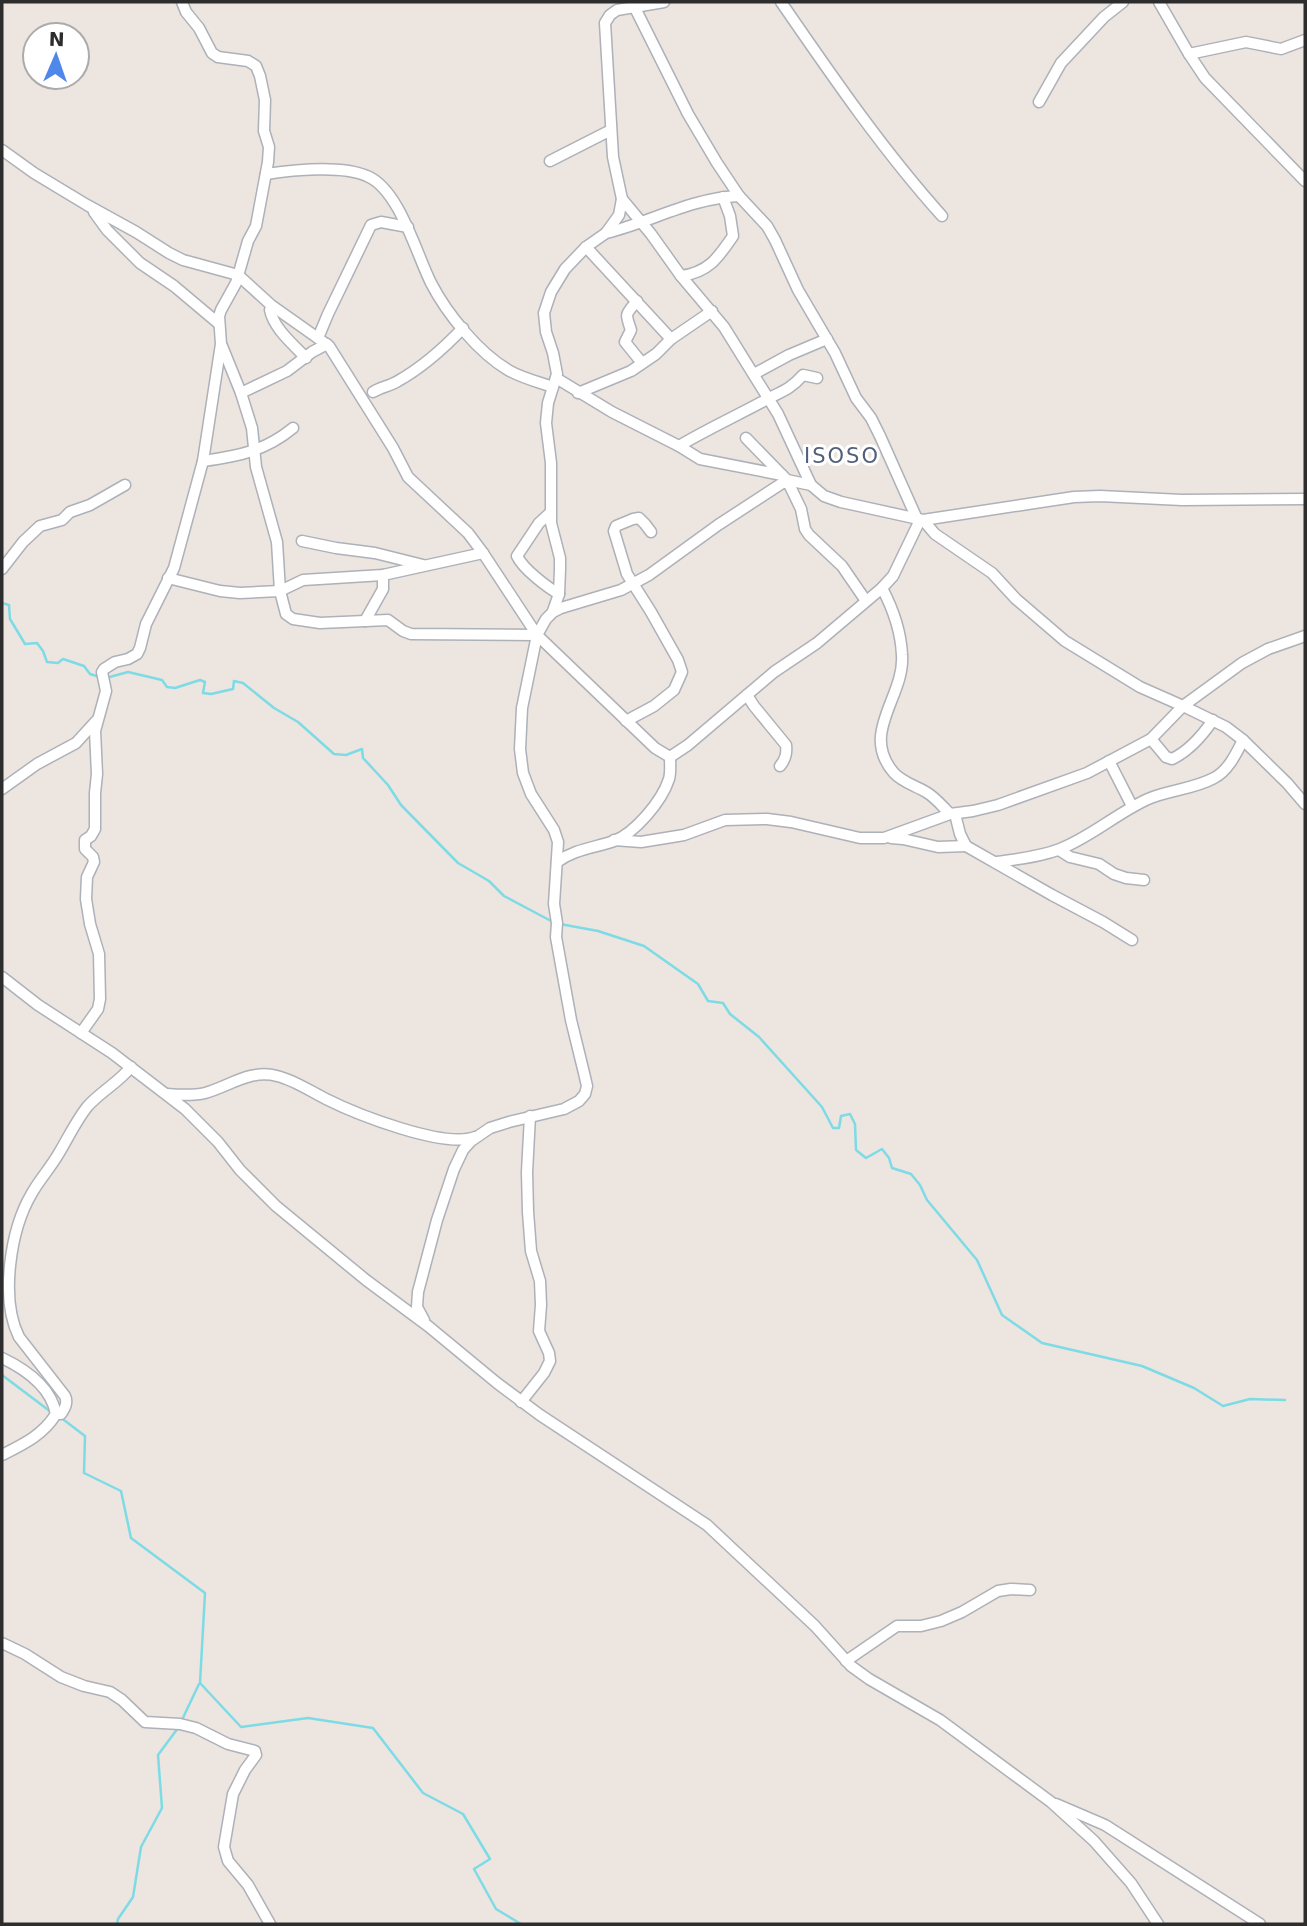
<svg xmlns="http://www.w3.org/2000/svg" width="1307" height="1926" font-family="'DejaVu Sans',sans-serif">
	<style>
		.lines { fill: none; stroke-linecap: round; stroke-linejoin: round }
		.stream { stroke: #7ddbe5; stroke-width: 2.5 }
		.minor-casing { stroke: #adb1b8; stroke-width: 13 }
		.minor { stroke: #fff; stroke-width: 10 }
		.labels { text-anchor: middle; dominant-baseline: central; stroke-width: 6; stroke-linejoin: round; paint-order: stroke }
		.quarter-label { font-size: 21px; letter-spacing: 2px; fill: #505f7a; stroke: #fff }
	</style>
	<rect width="100%" height="100%" fill="#ede5e0"/>
	<g class="lines">
		<g class="stream">
			<path d="M2,603L9,605L10,619L25,644L37,643L43,651L47,662L58,663L63,659L84,666L90,674L100,677"/>
			<path d="M106,678L128,672L162,680L167,687L175,688L200,680L205,682L203,693L211,694L233,689L234,681L243,683L274,708L298,722L334,754L346,755L362,749L363,758L388,785L401,805L458,863L489,881L504,896L553,922"/>
			<path d="M560,924L598,931L644,946L698,984L708,1001L723,1003L730,1014L759,1037L822,1107L833,1128H839L841,1116L850,1114L855,1124L856,1150L866,1158L882,1149L889,1158L892,1168L911,1174L920,1185L927,1200L977,1260L1002,1315L1042,1343L1142,1366L1194,1388L1223,1406L1250,1399L1285,1400"/>
			<path d="M2,1375L51,1412"/>
			<path d="M60,1417L85,1436L84,1473L121,1491L131,1538L205,1593L200,1683L241,1727L308,1718L373,1728L423,1793L463,1814L490,1859L474,1869L496,1909L521,1924"/>
			<path d="M181,1722L199,1684"/>
			<path d="M117,1924L118,1919L133,1897L141,1847L162,1808L158,1755L178,1728"/>
		</g>
		<g class="minor-casing">
			<g id="minor">
				<path d="M664,2L617,10L610,15L605,23L613,157L622,199L651,234L681,276L724,327L778,414L811,485"/>
				<path d="M781,2C832,76 882,149 942,216"/>
				<path d="M1159,2L1189,54L1205,78L1305,181"/>
				<path d="M635,8L688,114L717,163L739,196L767,226L775,240L798,290L835,353L856,398L871,418L880,436L917,519"/>
				<path d="M1189,54L1246,42L1281,49L1305,40"/>
				<path d="M1039,102L1061,63L1104,17L1123,2"/>
				<path d="M2,150L34,173L87,205L136,232L169,253L183,260L238,275L271,305L329,346L393,448L408,477L468,533L483,553L537,635L655,748L670,757L688,745L774,672L817,643L882,588L893,576L920,520"/>
				<path d="M550,161L611,130"/>
				<path d="M266,174C293,170 342,165 367,176C399,189 416,253 431,283C447,314 478,352 508,370C522,378 538,382 553,387"/>
				<path d="M94,212L107,230L140,263L174,286L218,323"/>
				<path d="M606,233C651,222 691,198 739,196"/>
				<path d="M586,247L671,339"/>
				<path d="M681,276C709,272 718,258 733,236L730,216L723,197"/>
				<path d="M637,301C625,315 625,313 631,330L625,342L642,363"/>
				<path d="M270,310C274,329 293,344 306,358"/>
				<path d="M318,338L328,314L371,225L381,222L408,227"/>
				<path d="M222,346L241,393L252,428L256,467L277,542L280,591L286,614L293,619L320,623L388,620L403,631L411,634L537,635"/>
				<path d="M754,374L789,355L827,339"/>
				<path d="M556,378L612,412L679,446L700,459L782,475L787,480L811,485L824,496L841,502L923,520L935,534L992,573L1016,599L1065,641L1140,687L1183,706L1226,727L1243,740L1287,783L1305,804"/>
				<path d="M373,392C381,387 390,386 398,381C423,367 444,348 463,328"/>
				<path d="M241,393L287,371L312,352L327,344"/>
				<path d="M578,393L631,371L656,354L671,339L712,311"/>
				<path d="M746,438L782,475"/>
				<path d="M679,446C706,430 734,417 762,402C779,392 789,391 803,375L817,378"/>
				<path d="M203,461C239,456 265,451 293,428"/>
				<path d="M550,513L539,523L517,556C523,569 547,587 559,594"/>
				<path d="M923,520L1074,497L1100,496L1182,500L1305,499"/>
				<path d="M302,541L336,548L375,553L423,565"/>
				<path d="M2,569L23,542L40,526L62,520L70,512L90,505L125,485"/>
				<path d="M168,578L220,591L240,593L280,591L303,580L383,575L483,553"/>
				<path d="M882,588C892,607 901,632 902,655C905,697 859,733 894,773C902,782 916,786 926,792C935,797 943,807 950,814"/>
				<path d="M553,611L559,594L560,569V558L551,523V463L546,423L548,403L557,374L553,353L546,332L544,313L551,292L565,269L586,247L606,233L619,215L622,199"/>
				<path d="M365,621L383,589V575"/>
				<path d="M747,695L754,706L786,745C787,753 786,759 780,766"/>
				<path d="M626,721L654,706L674,690L682,672L678,660L651,612L627,574L614,531L616,526L633,519L639,518L645,524L651,532"/>
				<path d="M1151,739L1166,757L1172,759C1189,751 1202,736 1213,720"/>
				<path d="M1109,761L1132,806"/>
				<path d="M2,789L37,764L76,743L96,721"/>
				<path d="M955,814L960,834L966,846L1052,895L1103,922L1132,940"/>
				<path d="M891,838L903,839L938,847L966,846"/>
				<path d="M614,840L641,842L684,835L725,820L767,819L791,822L860,838H884L950,814L973,811L998,805L1087,773L1151,739L1183,706L1242,663L1268,649L1305,636"/>
				<path d="M1059,850L1070,857L1099,864L1114,874L1126,878L1144,880"/>
				<path d="M557,862C575,849 594,848 614,841C635,833 662,801 669,779C671,772 670,765 670,757"/>
				<path d="M997,862C1017,859 1040,857 1060,849C1091,837 1117,813 1148,799C1169,790 1194,789 1214,778C1228,771 1236,754 1243,740"/>
				<path d="M2,977L38,1005L112,1053L185,1109L218,1142L240,1170L276,1206L366,1280L428,1326L497,1383L540,1415L707,1525L815,1626L851,1666L869,1679L940,1720L1051,1802L1094,1841L1131,1883L1158,1924"/>
				<path d="M81,1033L98,1009L100,999L99,954L90,924L86,899L87,877L94,862L93,857L85,849V840L91,836L95,829V793L97,774L95,731L106,691L102,672L104,669L115,662L128,659L137,654L140,648L146,624L174,568L203,461L221,344L219,316L221,310L236,283L248,241L256,226L268,162L269,147L264,131L265,100L260,76L256,66L248,61L218,57L212,53L199,28L186,12L182,2"/>
				<path d="M167,1094C179,1095 193,1096 205,1093C230,1086 250,1069 277,1076C294,1080 310,1091 326,1099C356,1114 444,1149 475,1137"/>
				<path d="M424,1320L417,1307L418,1292L437,1220L454,1169L463,1150L471,1141L490,1128L509,1122L564,1109L579,1101L585,1094L587,1086L584,1073L571,1020L556,937L557,923L554,904L558,842L554,830L531,794L523,773L520,749L522,708L537,635L546,619L553,612L561,608L621,590L649,575L718,525L787,480L801,509L805,529L809,535L842,566L866,601"/>
				<path d="M2,1358C25,1369 51,1387 56,1414C43,1435 24,1444 2,1455"/>
				<path d="M521,1402L544,1373L550,1361L549,1353L539,1331L541,1305L540,1281L531,1251L528,1212L527,1172L530,1116"/>
				<path d="M56,1414H61C65,1408 68,1403 65,1396L19,1337C0,1299 10,1230 32,1193C40,1179 51,1167 59,1153C68,1138 76,1121 87,1107C100,1092 118,1083 131,1067"/>
				<path d="M2,1643L25,1654L61,1677L84,1686L110,1692L122,1700L145,1722L180,1724L196,1728L228,1744L255,1751L256,1755L245,1770L233,1794L224,1847L228,1861L248,1885L270,1924"/>
				<path d="M846,1661L897,1626H921L941,1621L962,1612L998,1591L1011,1589L1030,1590"/>
				<path d="M1056,1804L1105,1825L1260,1924"/>
			</g>
		</g>
		<use href="#minor" class="minor"/>
	</g>
	<g class="labels">
		<g class="quarter-label">
			<text x="842" y="456">ISOSO</text>
		</g>
	</g>
	<rect width="1307" height="1926" fill="none" stroke="#2d2d2d" stroke-width="7"/>
	<g transform="translate(56 56) rotate(2)"><circle r="33" fill="#ffffff" stroke="#ababab" stroke-width="2"/>
	<path d="M0-5L12 26L0 18L-12 26Z" fill="#4f87eb"/>
	<text y="-10" font-size="19" font-weight="bold" text-anchor="middle" fill="#2d2d2d">N</text>
	</g>
</svg>
